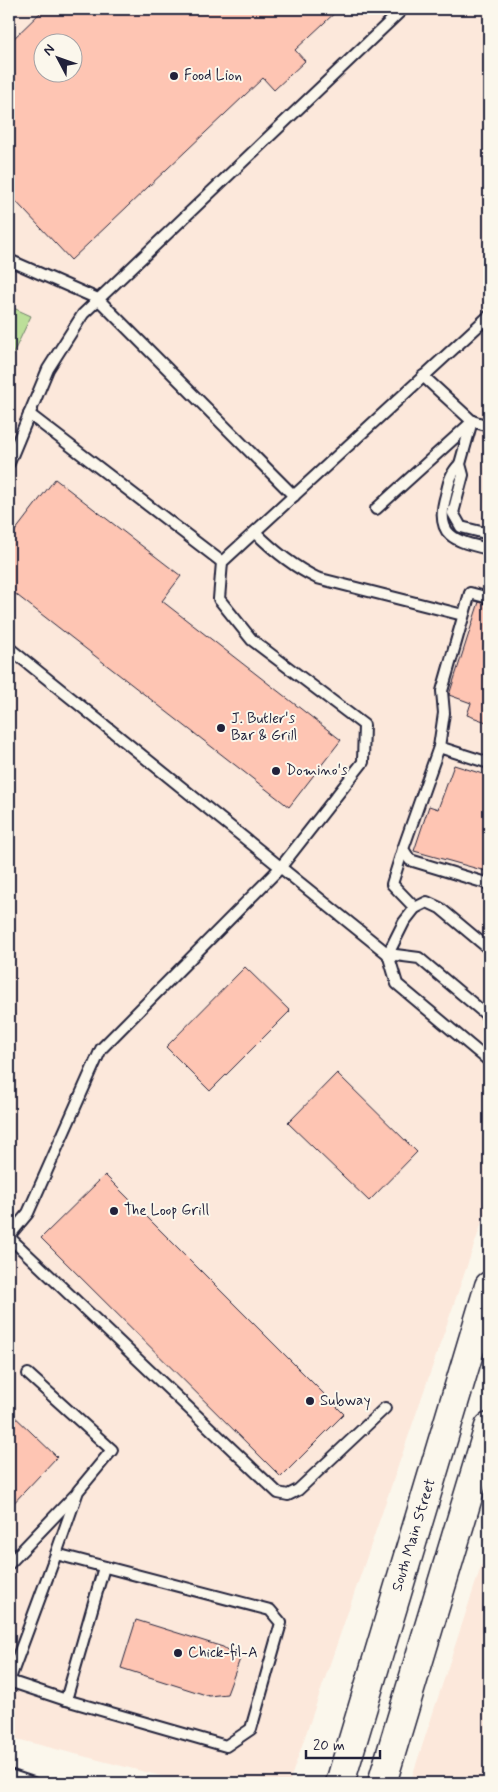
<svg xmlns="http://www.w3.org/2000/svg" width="498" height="1792" font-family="Mynerve,sans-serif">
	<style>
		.built { fill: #fce8db; fill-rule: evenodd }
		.green { fill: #bcdf99; stroke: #6f806a }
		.building { fill: #fec5b3; stroke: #22223b; fill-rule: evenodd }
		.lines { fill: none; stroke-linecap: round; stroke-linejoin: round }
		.lane-casing { stroke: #22223b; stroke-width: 14 }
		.primary-casing { stroke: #22223b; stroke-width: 31 }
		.lane { stroke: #fbf7ec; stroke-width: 10 }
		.primary { stroke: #fbf7ec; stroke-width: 28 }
		.poi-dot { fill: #22223b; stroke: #fbf7ec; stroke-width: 2 }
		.labels { text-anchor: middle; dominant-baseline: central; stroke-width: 4; stroke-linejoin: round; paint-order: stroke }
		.poi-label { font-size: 15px; fill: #22223b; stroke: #fbf7ec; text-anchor: start }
		.street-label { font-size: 15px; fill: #22223b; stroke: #fbf7ec }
	</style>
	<rect width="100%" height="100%" fill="#fbf7ec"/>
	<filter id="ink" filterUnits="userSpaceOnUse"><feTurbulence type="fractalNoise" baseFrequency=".02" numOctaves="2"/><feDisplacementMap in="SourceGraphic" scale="10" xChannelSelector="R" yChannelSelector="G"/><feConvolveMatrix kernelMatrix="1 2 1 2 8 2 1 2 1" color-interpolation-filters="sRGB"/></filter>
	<g filter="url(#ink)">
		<g class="built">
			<path d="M9,9H489V1202L289,1783H188L9,1737ZM42,42H72V72H42Z"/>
			<path d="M489,1542V1783H410Z"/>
		</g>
		<path class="green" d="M9,306L31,316L9,362Z"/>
		<g class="building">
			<path d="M44,9H339L295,50L305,61L274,90L263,78L71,260L9,194V43ZM42,42H72V72H42Z"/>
			<path d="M55,479L181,576L162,601L341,740L289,807L9,589V539Z"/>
			<path d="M479,602L489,605V723L467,715L471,703L449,695Z"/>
			<path d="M454,765L489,776V872L414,851L429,806L438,809Z"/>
			<path d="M245,967L290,1011L210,1091L166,1047Z"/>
			<path d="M337,1073L417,1152L369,1201L288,1123Z"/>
			<path d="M105,1175L344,1414L281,1477L41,1238Z"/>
			<path d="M9,1411L57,1457L9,1508Z"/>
			<path d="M136,1620L223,1647L240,1659L227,1694L209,1696L121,1668Z"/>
		</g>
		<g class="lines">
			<g class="lane-casing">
				<g id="lane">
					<path d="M9,260L98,299L294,496"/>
					<path d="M423,376L472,421L489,426"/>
					<path d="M29,414L222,562"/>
					<path d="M472,421L460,464L463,475L453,513L461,527L489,534"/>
					<path d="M9,463L48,369L83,314L403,9"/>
					<path d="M460,464C450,474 449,482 446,495C434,536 454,541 489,549"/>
					<path d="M376,509L472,422"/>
					<path d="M255,532C274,551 292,566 317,578L463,615"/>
					<path d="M9,648L388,954L419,958L489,1017"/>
					<path d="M439,747L444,713L442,691L470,593L489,598"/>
					<path d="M489,763L439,747L403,849L410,860L489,884"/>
					<path d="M403,849L392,884L415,908"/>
					<path d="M489,949L440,908L427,902L415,908L404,922L388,954L397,984L489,1061"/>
					<path d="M9,1236L28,1213L101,1049L280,868L363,762L364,725L252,640L219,599L222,562L489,316"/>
					<path d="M9,1237L278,1493L288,1495L298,1490L385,1408"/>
					<path d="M28,1374L112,1450L78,1491L56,1554"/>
					<path d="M9,1564L76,1494"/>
					<path d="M9,1681L66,1700L226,1746L251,1729L281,1623L270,1610L56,1554L9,1681V1682"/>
					<path d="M66,1700L104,1567"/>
					<path d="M9,1775L33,1783"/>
				</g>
			</g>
			<g class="primary-casing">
				<g id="primary">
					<path d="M340,1783L489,1286"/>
					<path d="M382,1783L489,1427"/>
				</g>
			</g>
			<use href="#lane" class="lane"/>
			<use href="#primary" class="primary"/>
		</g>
	</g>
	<g class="poi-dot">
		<circle cx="174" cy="76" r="5"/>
		<circle cx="221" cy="728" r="5"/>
		<circle cx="276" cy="771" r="5"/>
		<circle cx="114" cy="1211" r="5"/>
		<circle cx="310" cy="1401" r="5"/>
		<circle cx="178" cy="1653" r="5"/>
	</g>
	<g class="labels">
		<g class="poi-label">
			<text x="184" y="76">Food Lion</text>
			<text x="231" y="719">J. Butler's<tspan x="231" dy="17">Bar &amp; Grill</tspan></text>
			<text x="286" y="771">Domino's</text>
			<text x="124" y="1211">The Loop Grill</text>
			<text x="320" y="1401">Subway</text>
			<text x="188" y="1653">Chick-fil-A</text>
		</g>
		<g class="street-label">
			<text transform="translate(414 1535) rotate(-73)">South Main Street</text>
		</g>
	</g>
	<rect width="498" height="1792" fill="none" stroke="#fbf7ec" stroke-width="30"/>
	<rect x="15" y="15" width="468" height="1762" fill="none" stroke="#22223b" stroke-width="2" filter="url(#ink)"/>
	<g transform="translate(58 58) rotate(311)"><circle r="24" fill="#fbf7ec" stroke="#a4a2a5"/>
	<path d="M0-4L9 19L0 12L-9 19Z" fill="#22223b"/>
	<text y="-8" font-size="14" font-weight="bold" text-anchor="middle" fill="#22223b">N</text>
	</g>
	<path d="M306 1750v8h74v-8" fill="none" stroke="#22223b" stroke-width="2.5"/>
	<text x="313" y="1750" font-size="15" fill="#22223b" stroke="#fbf7ec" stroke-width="4" paint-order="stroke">20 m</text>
</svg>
